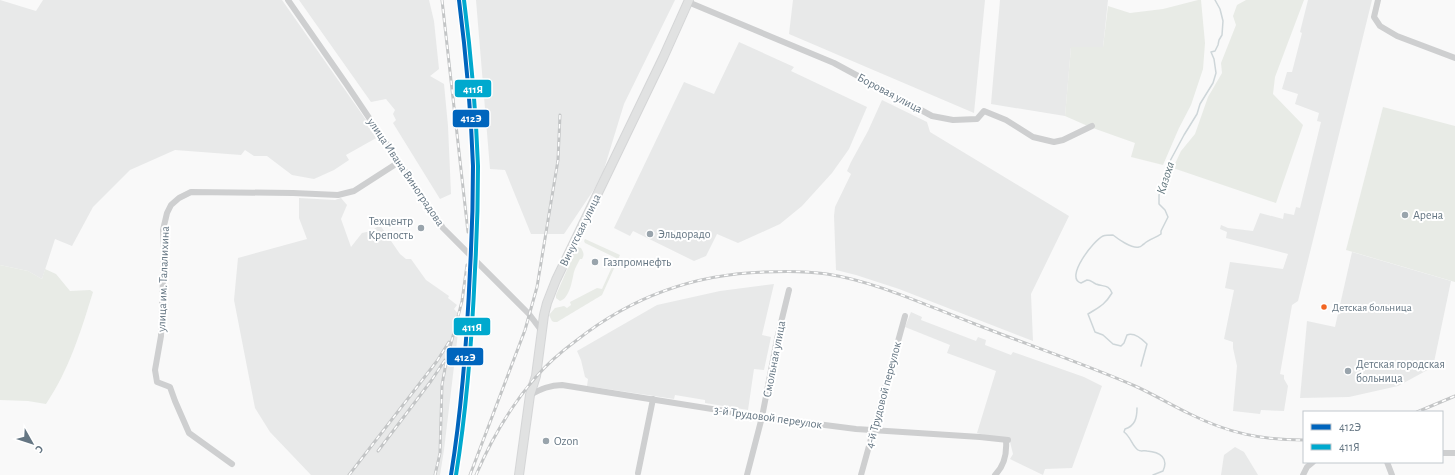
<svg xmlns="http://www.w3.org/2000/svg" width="1455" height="475" font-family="'Alegreya Sans',sans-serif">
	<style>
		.built { fill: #e8e9e9 }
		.green { fill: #e8ebe6 }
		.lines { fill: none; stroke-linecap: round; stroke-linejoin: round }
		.stream { stroke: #ced6d9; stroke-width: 1.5 }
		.major-casing { stroke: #d5d6d7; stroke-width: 10 }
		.minor { stroke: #cecfd0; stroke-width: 6 }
		.major { stroke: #e1e2e2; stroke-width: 8 }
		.rail-casing { stroke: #c3c5c6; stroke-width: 3 }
		.rail { stroke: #fff; stroke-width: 1.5; stroke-dasharray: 4.5; stroke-linecap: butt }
		.rail-1-casing { stroke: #fff; stroke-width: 7 }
		.rail-2-casing { stroke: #fff; stroke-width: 7 }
		.rail-1 { stroke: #0065bd; stroke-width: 4 }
		.rail-2 { stroke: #00a9ce; stroke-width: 4 }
		.poi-dot { fill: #99a4ac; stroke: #fff; stroke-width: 1.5 }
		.bus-dot { fill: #f26522; stroke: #fff; stroke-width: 1.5 }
		.labels { text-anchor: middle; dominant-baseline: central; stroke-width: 4; stroke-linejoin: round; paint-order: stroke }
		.bus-label { font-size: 11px; fill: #657683; stroke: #fff; text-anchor: start }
		.street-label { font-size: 12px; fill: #657683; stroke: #fff }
		.poi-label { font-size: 12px; fill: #657683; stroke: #fff; text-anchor: start }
		.water-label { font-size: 13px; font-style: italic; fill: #60757c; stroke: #fff }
		.line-badge { stroke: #fff; stroke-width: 1.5 }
		.badge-label { font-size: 11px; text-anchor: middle; font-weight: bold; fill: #fff }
	</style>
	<rect width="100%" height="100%" fill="#f9f9f9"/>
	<g class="built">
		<path d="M0,0L36,11L43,0H282L378,137L346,155L349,160L334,170L314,179L292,175L267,156H254L245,150L241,155L175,150L130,170L93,207L72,246L55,239L42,279L28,271L0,265Z"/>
		<path d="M299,0H429L434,21L439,69L430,76L444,84L448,126L451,194L440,199L393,123L396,120L393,114L395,110L386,99L371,102Z"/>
		<path d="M476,0H675L624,104L601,179L564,234H531L505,170L490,169Z"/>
		<path d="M793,0H985L974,113L789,34Z"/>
		<path d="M1000,0H1108L1103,47H1071L1065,116L991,104Z"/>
		<path d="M1308,0H1372L1298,301L1292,305L1280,374L1284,375V379L1288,386L1284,411L1261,410L1260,414L1233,411L1237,366L1233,348V342L1224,339L1234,290L1225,288L1230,262L1283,269L1288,254L1226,238L1227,232L1220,229L1221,225L1228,228L1253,231L1260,213L1283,219L1284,213L1294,215L1296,207L1300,208L1321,122L1317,121L1319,113L1295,104L1298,94L1282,89L1287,72H1292L1302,33L1300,32Z"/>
		<path d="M739,42L794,67L791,71L867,107L849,149L832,173L802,206L780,224L738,243L717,234L706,256L694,261L633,231L630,236L614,228L684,82L714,94Z"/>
		<path d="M882,100L927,122L930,132L1069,216L1031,294L1033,341L899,289L856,275L836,270L834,216L835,207L851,174L847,171L851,162L868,131Z"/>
		<path d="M299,198L335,200L341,198L347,205L341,219L351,247L362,233L371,231L380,225L400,254L406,259H411L426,280L449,296L448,298L457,305L454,309L460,316L444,450L440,475H311L270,432L255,408L234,300L238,258L307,239L299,218Z"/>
		<path d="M1352,252L1451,281L1433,367L1398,386L1349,397L1300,398L1307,321L1335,327Z"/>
		<path d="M774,284L762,335L771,337L764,370L754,369L748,410L705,403V400L675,395L674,399L587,386L588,379L585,377L581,360L577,351L657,305L720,291Z"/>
		<path d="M911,312L922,317L921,320L976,341L978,337L986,340L985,345L1011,355L1013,352L1084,377L1102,386L1072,468L1045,469L1043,475L1010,459L1013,454L1010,442L977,433L996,371L947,353L950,345L905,327Z"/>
		<path d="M1235,447L1244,452L1258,475H1221L1224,455Z"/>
	</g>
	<g class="green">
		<path d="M1198,0H1201L1205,43L1203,69L1191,105L1179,128L1163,165L1131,157L1135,143L1090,127L1065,116L1071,47H1103L1108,6L1130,13L1163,9Z"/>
		<path d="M1246,0H1304L1275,77L1273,94L1303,125L1276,203L1173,168L1181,151L1195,134L1208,97L1222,73L1221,63L1236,25L1233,16L1237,5Z"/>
		<path d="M1383,107L1455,126V282L1346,250Z"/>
		<path d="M585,239L620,255L602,295L557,322H554L552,321L549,315L555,308L564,306L567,308L571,305L570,302L597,288L602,289L616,258L585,243L584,241Z"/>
		<path d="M577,247L581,248C583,252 585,254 582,259H580C578,263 575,268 574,272C572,280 570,298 560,301L556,298V295Z"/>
		<path d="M0,265L28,271L42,279L45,269L56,274L70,291L90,290L93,292C81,331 69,370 46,404L28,401L0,400Z"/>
	</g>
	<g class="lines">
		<g class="stream">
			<path d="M1141,366L1147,344C1142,339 1134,332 1127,335L1124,343L1121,346L1113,344L1103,335L1095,332L1088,314C1099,307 1104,306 1112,293C1109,284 1103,287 1096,284C1092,282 1091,280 1087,280L1081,283C1064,278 1094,240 1103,236C1106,235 1110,235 1113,235C1118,239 1132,249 1139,247C1141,247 1142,245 1144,244C1149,239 1156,238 1161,234V231L1168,217L1165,210L1159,204V195L1168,180L1170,174L1169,167L1170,161L1184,135L1197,114L1200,104L1213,83L1216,73L1214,59L1211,52L1215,51L1218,45L1219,40L1222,35L1223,21L1220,9L1215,0"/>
			<path d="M1137,408C1137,418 1135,426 1125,429L1124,432C1131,437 1132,446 1138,450C1141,452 1144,450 1147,451C1160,452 1169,458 1163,471L1153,475"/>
		</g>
		<g class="major-casing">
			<path id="major" d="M519,475L530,395L536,376L544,315L547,303L556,280L663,58L689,0"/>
		</g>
		<g class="minor">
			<path d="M288,0L347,85L443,228L529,314L541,330"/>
			<path d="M1378,0L1374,17L1380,26L1397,36L1455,58"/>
			<path d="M688,2L834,63L932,116L953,120L977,119L984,111L1006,120L1033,137L1054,142L1063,140L1092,126"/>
			<path d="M530,395C541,389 550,385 562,385L762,417L856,429L980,437L1008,440"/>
			<path d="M1442,453H1455"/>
			<path d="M1387,462L1392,475"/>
			<path d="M232,464L189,433L175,401L170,387L157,382L155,370L161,336L164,249L163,230L167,213L171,205L179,198L191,192L293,193L338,195L354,191L399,162"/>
			<path d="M638,473L653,399"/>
			<path d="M747,475L762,417L777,339L789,290"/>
			<path d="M861,475L905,316"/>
			<path d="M995,475C1005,465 1007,453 1006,440"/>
			<path d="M1303,475L1307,467L1313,462"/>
		</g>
		<use href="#major" class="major"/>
		<g class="rail-casing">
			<g id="rail">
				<path d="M442,0L468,232"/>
				<path d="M457,0L461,18"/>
				<path d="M1417,412L1455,396"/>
				<path d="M378,451L431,381L445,360"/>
				<path d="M349,475L437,361L449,342"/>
				<path d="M435,475L440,453L442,385L446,363L462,301L467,265"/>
				<path d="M470,475L525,330L537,287L558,160L560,115"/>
				<path d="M476,475C491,440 510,407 535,378C547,364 562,351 577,340C633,296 695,274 765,272C786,271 807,271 827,274C878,282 927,306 975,324C1028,345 1082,363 1135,386C1153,394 1171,405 1190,414C1228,433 1261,440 1304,440"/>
			</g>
		</g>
		<use href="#rail" class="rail"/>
		<g class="rail-1-casing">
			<path id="rail-1" d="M451,475C462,407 467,339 470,270C472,235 473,201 473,166C471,111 466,55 459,0"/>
		</g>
		<g class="rail-2-casing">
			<path id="rail-2" d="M456,475C467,407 472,339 475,270C477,235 478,201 478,166C476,111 471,55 464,0"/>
		</g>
		<use href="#rail-1" class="rail-1"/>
		<use href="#rail-2" class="rail-2"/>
	</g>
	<g class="poi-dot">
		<circle cx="1405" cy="215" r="4"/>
		<circle cx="421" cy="228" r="4"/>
		<circle cx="650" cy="234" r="4"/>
		<circle cx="595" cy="262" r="4"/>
		<circle cx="1348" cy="371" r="4"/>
		<circle cx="546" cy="441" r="4"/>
	</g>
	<circle class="bus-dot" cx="1324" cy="307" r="3.5"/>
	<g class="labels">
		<g class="bus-label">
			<text x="1332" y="307">Детская больница</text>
		</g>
		<g class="street-label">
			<text transform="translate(890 93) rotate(28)">Боровая улица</text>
			<text transform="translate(406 172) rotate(56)">улица Ивана Виноградова</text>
			<text transform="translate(580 230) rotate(-64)">Вичугская улица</text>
			<text transform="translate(163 279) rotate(-88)">улица им. Талалихина</text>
			<text transform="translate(774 359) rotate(-79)">Смольная улица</text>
			<text transform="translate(883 395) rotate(-75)">4-й Трудовой переулок</text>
			<text transform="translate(768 417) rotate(8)">3-й Трудовой переулок</text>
		</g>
		<g class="poi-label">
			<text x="1413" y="215">Арена</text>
			<text x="413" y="221" text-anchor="end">Техцентр<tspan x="413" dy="14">Крепость</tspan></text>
			<text x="658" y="234">Эльдорадо</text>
			<text x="603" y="262">Газпромнефть</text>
			<text x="1356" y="364">Детская городская<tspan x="1356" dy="14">больница</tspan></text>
			<text x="554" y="441">Ozon</text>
		</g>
		<g class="water-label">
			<text transform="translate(1166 178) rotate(-72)">Казоха</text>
		</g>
	</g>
	<g class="line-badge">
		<rect x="454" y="79" width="38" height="19" rx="4" fill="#00a9ce"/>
		<rect x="452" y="109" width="38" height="19" rx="4" fill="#0065bd"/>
		<rect x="453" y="317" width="38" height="19" rx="4" fill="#00a9ce"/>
		<rect x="446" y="347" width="38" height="19" rx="4" fill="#0065bd"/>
	</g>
	<g class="badge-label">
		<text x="473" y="93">411Я</text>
		<text x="471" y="122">412Э</text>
		<text x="472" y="331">411Я</text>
		<text x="465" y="361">412Э</text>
	</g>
	<rect x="1303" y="411" width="140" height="52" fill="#ffffff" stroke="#c1c8cd"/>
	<rect x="1311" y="424" width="20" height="6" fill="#0065bd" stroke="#c1c8cd"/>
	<text x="1339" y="431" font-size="12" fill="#657683">412Э</text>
	<rect x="1311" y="444" width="20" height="6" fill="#00a9ce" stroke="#c1c8cd"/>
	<text x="1339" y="451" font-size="12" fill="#657683">411Я</text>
	<g transform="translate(32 443) rotate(129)" stroke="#ffffff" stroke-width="3" paint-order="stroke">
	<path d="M0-3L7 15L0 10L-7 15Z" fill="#657683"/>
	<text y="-6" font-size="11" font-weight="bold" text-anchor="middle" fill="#657683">С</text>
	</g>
</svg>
